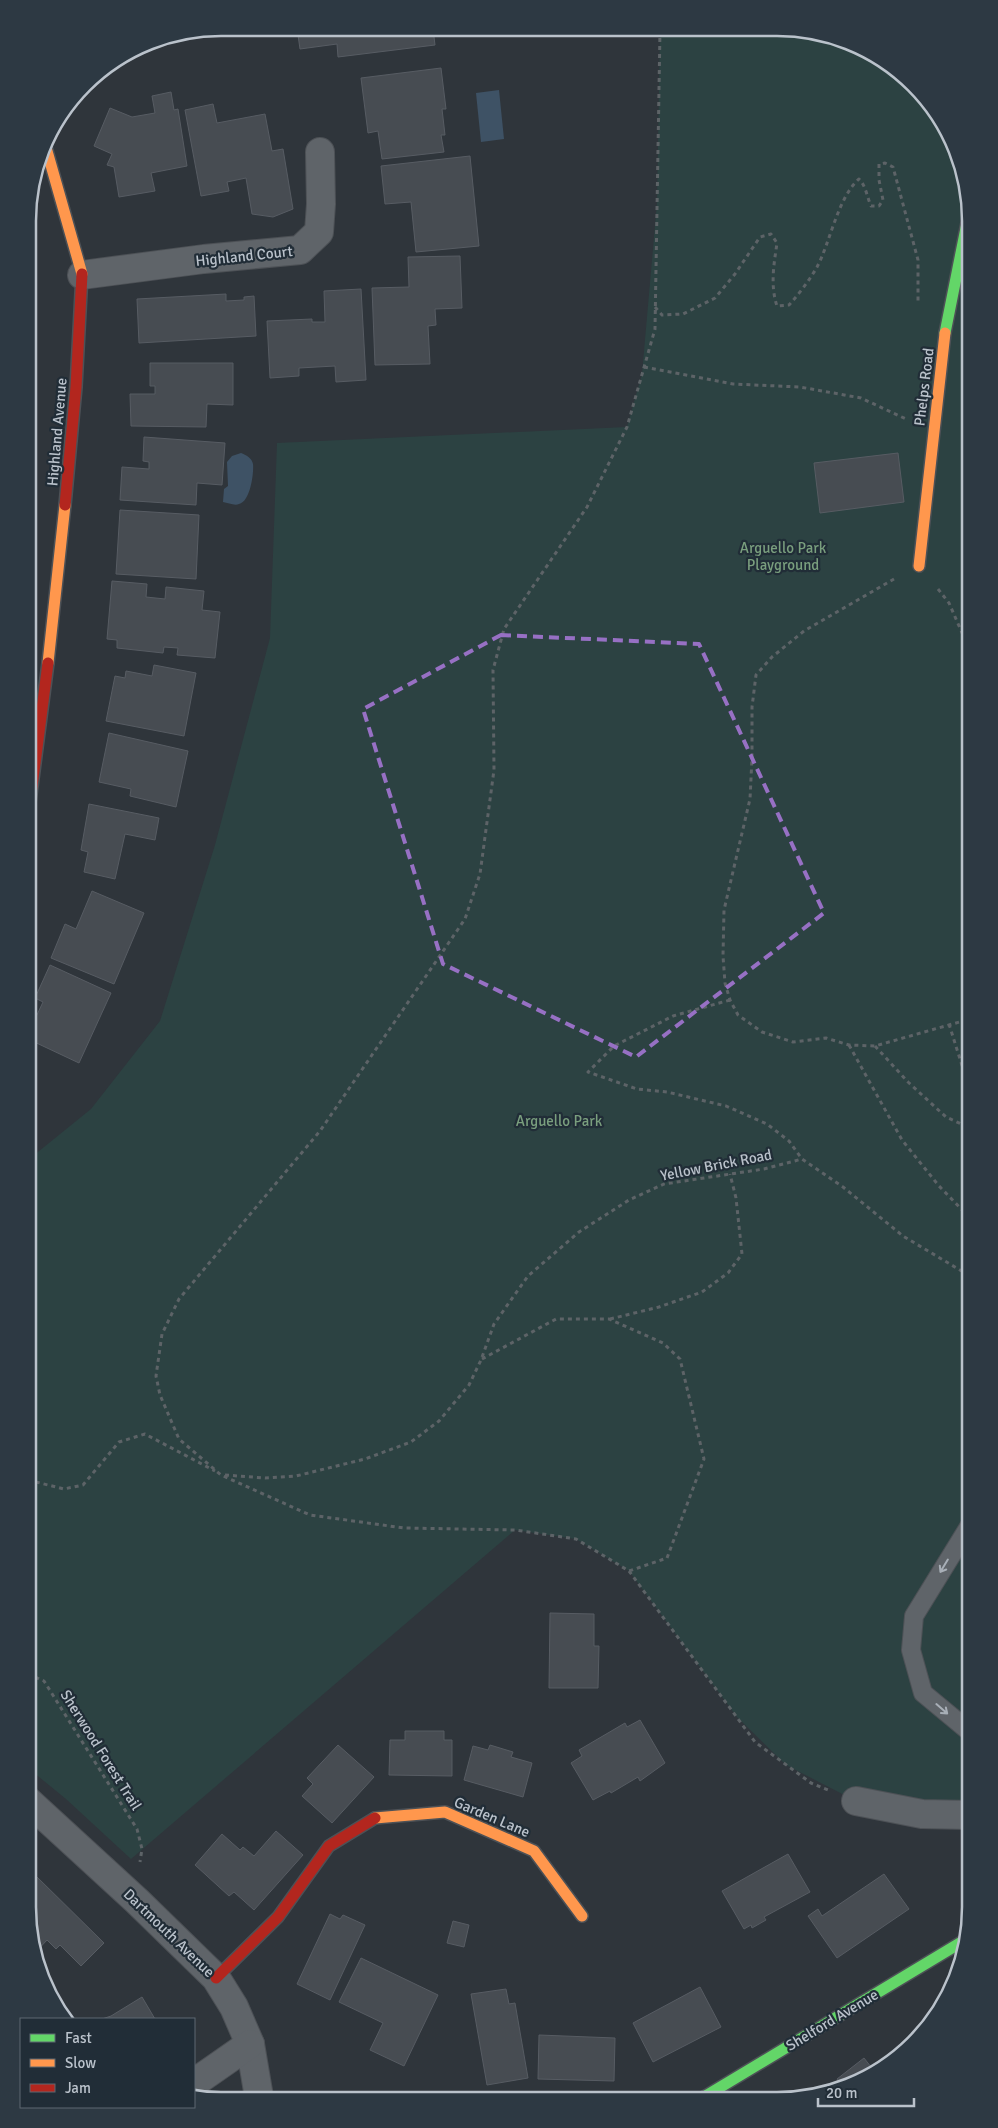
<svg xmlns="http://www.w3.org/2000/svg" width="998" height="2128" font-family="Signika,sans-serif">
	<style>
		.green { fill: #2c4242 }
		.water { fill: #3e5265 }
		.building { fill: #474c52; stroke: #575c63 }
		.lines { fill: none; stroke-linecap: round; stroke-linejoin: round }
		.lane-casing { stroke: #4d5156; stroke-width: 20 }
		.street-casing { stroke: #4d5156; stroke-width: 30 }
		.fast-casing { stroke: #4d5156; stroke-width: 14 }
		.slow-casing { stroke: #4d5156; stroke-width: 14 }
		.jam-casing { stroke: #4d5156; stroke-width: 14 }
		.path { stroke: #5d6367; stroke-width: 3; stroke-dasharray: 4 4; stroke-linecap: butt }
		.lane { stroke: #5f6469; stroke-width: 18 }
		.street { stroke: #5f6469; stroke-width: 28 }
		.fast { stroke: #63d668; stroke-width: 11 }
		.slow { stroke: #ff974d; stroke-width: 11 }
		.jam { stroke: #b3261e; stroke-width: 11 }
		.oneway { stroke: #a8afb7 }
		.marked { fill: none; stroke: #9770c4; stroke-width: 4; stroke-dasharray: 10 6; stroke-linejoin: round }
		.labels { text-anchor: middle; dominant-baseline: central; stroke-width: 4.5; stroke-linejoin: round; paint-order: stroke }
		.street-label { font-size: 15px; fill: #bac2cb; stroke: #212d37 }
		.park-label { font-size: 15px; fill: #7a9f7e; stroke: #212d37 }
		.rim { fill: none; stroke: #bac2cb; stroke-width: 2.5 }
	</style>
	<rect width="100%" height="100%" fill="#2f353b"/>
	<path class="green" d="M660,30L814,31L862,47L905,76L944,124L964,171L970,221V1819L856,1801L786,1765L737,1717L629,1571L576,1539L515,1530L131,1859L66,1799L28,1768V1160L91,1109L160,1021L215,845L270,638L277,443L627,427L642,374L657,203Z"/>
	<g class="water">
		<path d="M499,90L504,139L481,142L476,93Z"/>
		<path d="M241,453C246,455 252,458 253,464C254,474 250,502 239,504C235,506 228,503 223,502L224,489L228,486L227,462L232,456Z"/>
	</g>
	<g class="building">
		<path d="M297,28L433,29L435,45L338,57L337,44L300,49Z"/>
		<path d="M441,68L446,109H442L445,135H441L444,152L382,159L378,131L368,133L361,78Z"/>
		<path d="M171,92L174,110L178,109L187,166L151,173L155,191L119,197L114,167L107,165L112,154L94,146L110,108L132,117L155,113L152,96Z"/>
		<path d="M213,104L217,123L265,114L272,151L283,149L293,209L273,217L252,214L246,178L227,182L229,191L201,196L185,110Z"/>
		<path d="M470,156L479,246L416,252L411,202L385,204L381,166Z"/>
		<path d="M460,256L462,308L435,309L436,325L428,326L430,364L375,365L372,288L409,287L408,257Z"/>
		<path d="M361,289L366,380L336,382L335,366L299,368V376L270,378L267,321L312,319V322H325L324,291Z"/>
		<path d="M226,294V301L244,300V297L254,296L256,336L139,343L137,299Z"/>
		<path d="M150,363H233V405L207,404L206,427L131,426L130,394H155V386H150Z"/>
		<path d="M144,437L225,443L222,485L197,483L196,505L120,500L122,467L149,469V462L143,461Z"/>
		<path d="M898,453L904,502L820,513L814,463Z"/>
		<path d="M120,510L199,515L196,579L116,574Z"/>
		<path d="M112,581L147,584L146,597L165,599L166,587L204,591L202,610L220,612L215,658L177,655L178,648L164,647L163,653L117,648V640L107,639Z"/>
		<path d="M154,665L196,673L184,736L106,721L115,676L125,678L126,671L152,676Z"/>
		<path d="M109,733L188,751L176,807L130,796L131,789L99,782Z"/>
		<path d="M89,804L159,818L155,840L125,834L115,879L84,872L88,852L81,850Z"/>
		<path d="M92,891L144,913L114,984L51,958L65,924L76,929Z"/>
		<path d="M50,965L111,993L79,1063L28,1039V1034L43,1002L35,998Z"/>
		<path d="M550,1613L594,1614V1646H599L598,1688H549Z"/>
		<path d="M640,1720L665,1763L640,1781L638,1777L611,1793L610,1791L593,1800L571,1763L582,1756L579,1750L625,1723L627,1727Z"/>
		<path d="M405,1731H444V1740H452V1776L389,1775L390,1740H405Z"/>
		<path d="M338,1745L374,1777L332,1823L302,1796L313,1784L307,1778Z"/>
		<path d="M490,1745L513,1752L511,1757L532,1763L523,1797L464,1780L473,1746L488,1750Z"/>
		<path d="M276,1831L303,1855L254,1910L234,1892L229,1896L195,1865L222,1834L240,1850L243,1847L254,1856Z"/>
		<path d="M788,1854L810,1892L764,1917L766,1920L752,1928L751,1925L744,1929L722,1891Z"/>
		<path d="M884,1874L909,1909L837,1958L808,1916L818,1909L822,1916Z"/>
		<path d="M35,1875L104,1943L81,1966L60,1945L56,1949L47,1940L34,1954L28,1907V1882Z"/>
		<path d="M330,1914L340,1919L343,1915L365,1925L330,2000L297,1984Z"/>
		<path d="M453,1921L469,1925L464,1947L447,1943Z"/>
		<path d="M361,1958L438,1995L404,2066L370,2050L383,2023L339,2002Z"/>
		<path d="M700,1987L721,2027L653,2062L633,2023Z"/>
		<path d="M506,1989L509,2004L515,2003L528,2078L487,2085L471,1994Z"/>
		<path d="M142,1997L155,2019H102L111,2016Z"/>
		<path d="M539,2035L615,2038L614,2081L538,2079Z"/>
		<path d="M864,2058L875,2072L843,2087L837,2079Z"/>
	</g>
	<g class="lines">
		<g class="lane-casing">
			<path id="lane" d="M970,1732L923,1693L911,1650L914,1616L970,1525"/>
		</g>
		<g class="street-casing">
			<g id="street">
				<path d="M82,275L204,259L300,250L319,232L321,204L320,152"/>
				<path d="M28,1801L137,1901L216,1978L234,2007L250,2044L259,2097"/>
				<path d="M856,1801L922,1814L970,1815"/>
				<path d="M194,2083L250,2044"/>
			</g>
		</g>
		<g class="fast-casing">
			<g id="fast">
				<path d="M945,333L969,213"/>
				<path d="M699,2100L965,1940"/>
			</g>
		</g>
		<g class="slow-casing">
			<g id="slow">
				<path d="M45,144L82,274"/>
				<path d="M919,566L945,333"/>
				<path d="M48,663L65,505"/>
				<path d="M375,1818L445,1812L534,1851L582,1916"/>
			</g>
		</g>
		<g class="jam-casing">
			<g id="jam">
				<path d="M65,505L76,387L82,274"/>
				<path d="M28,817L48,663"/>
				<path d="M216,1978L278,1917L329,1846L375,1818"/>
			</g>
		</g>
		<g class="path">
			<path d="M660,30L655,329L627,427L587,507L504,629L493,670L494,770L480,874L465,919L320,1131L179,1299L162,1334L156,1376L160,1395L179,1439L221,1475L310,1515L404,1528L515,1530L576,1539L629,1571L755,1742L811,1783L828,1790"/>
			<path d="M655,307L662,315L683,314L715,298L735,274L760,237L771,234L777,243C774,264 770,285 777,306L789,305C799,294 809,281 817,267C830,243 838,197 859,179C866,186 867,197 871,206H879L883,200L879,180V164L885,163L893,167L918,260V301"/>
			<path d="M644,367L733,384L800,387L861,398L906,419"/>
			<path d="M894,579L804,631L772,657L756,675L752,707V758L750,799L724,910L723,956L725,983L730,1000L738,1015L762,1032L793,1042L826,1038L849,1045L875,1046L970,1019"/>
			<path d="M938,589L949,603L970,651"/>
			<path d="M730,1000L673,1016L614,1046L588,1072L637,1089L667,1092L726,1106L767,1124L789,1141L802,1159"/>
			<path d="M949,1024L970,1091"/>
			<path d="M849,1045L902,1140L939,1186L970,1218"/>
			<path d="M875,1046L908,1082L946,1117L970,1128"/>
			<path d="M610,1319L659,1307L702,1292L728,1273L742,1254L736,1198L730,1174"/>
			<path d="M482,1359L556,1319H609L663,1343L680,1359L704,1459L667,1558L629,1571"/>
			<path d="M225,1475L265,1478L296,1476L365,1459L411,1442L439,1421L469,1385L481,1360L494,1324L528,1276L579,1232L629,1200L664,1184L764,1169L802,1159L843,1187L903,1236L970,1276"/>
			<path d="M28,1480L64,1489L83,1485L119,1442L145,1434L215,1471"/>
			<path d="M28,1674L44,1681L137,1829L142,1849L140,1862"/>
		</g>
		<use href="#lane" class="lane"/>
		<use href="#street" class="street"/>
		<use href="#fast" class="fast"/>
		<use href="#slow" class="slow"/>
		<use href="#jam" class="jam"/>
	</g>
	<defs><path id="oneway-shaft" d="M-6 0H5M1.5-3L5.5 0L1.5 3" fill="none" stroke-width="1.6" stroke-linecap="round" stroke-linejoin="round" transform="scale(1.25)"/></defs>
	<g class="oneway">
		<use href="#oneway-shaft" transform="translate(944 1566) rotate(121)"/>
		<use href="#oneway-shaft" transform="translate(942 1709) rotate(41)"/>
	</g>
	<path class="marked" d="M501,635L699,644L824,913L636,1057L443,964L363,709Z"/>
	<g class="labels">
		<g class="street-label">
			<text transform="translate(244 256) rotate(-6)">Highland Court</text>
			<text transform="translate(924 387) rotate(-83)">Phelps Road</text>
			<text transform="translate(57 432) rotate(-85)">Highland Avenue</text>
			<text transform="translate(716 1165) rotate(-11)">Yellow Brick Road</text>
			<text transform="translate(101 1750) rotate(58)">Sherwood Forest Trail</text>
			<text transform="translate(492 1817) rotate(23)">Garden Lane</text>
			<text transform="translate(169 1933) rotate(44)">Dartmouth Avenue</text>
			<text transform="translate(832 2020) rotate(-31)">Shelford Avenue</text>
		</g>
		<g class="park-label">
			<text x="783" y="548">Arguello Park<tspan x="783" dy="17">Playground</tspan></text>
			<text x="559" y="1121">Arguello Park</text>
		</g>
	</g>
	<path d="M0 0H998V2128H0ZM221 36H777A185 185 0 0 1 962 221V1907A185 185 0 0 1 777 2092H221A185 185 0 0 1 36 1907V221A185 185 0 0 1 221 36Z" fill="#2d3943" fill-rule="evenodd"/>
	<path class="rim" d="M221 36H777A185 185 0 0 1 962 221V1907A185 185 0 0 1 777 2092H221A185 185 0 0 1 36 1907V221A185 185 0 0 1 221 36Z"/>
	<rect x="20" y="2018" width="175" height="90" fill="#212d37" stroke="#5e6972"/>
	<rect x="30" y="2034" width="25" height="8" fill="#63d668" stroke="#5e6972"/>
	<text x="65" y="2043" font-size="15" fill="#bac2cb">Fast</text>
	<rect x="30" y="2059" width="25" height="8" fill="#ff974d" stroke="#5e6972"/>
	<text x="65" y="2068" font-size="15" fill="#bac2cb">Slow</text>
	<rect x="30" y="2084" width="25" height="8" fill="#b3261e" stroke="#5e6972"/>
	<text x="65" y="2093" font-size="15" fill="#bac2cb">Jam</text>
	<path d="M818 2098v8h96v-8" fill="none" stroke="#bac2cb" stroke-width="2.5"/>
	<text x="826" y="2098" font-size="15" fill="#bac2cb" stroke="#212d37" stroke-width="4" paint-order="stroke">20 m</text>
</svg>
